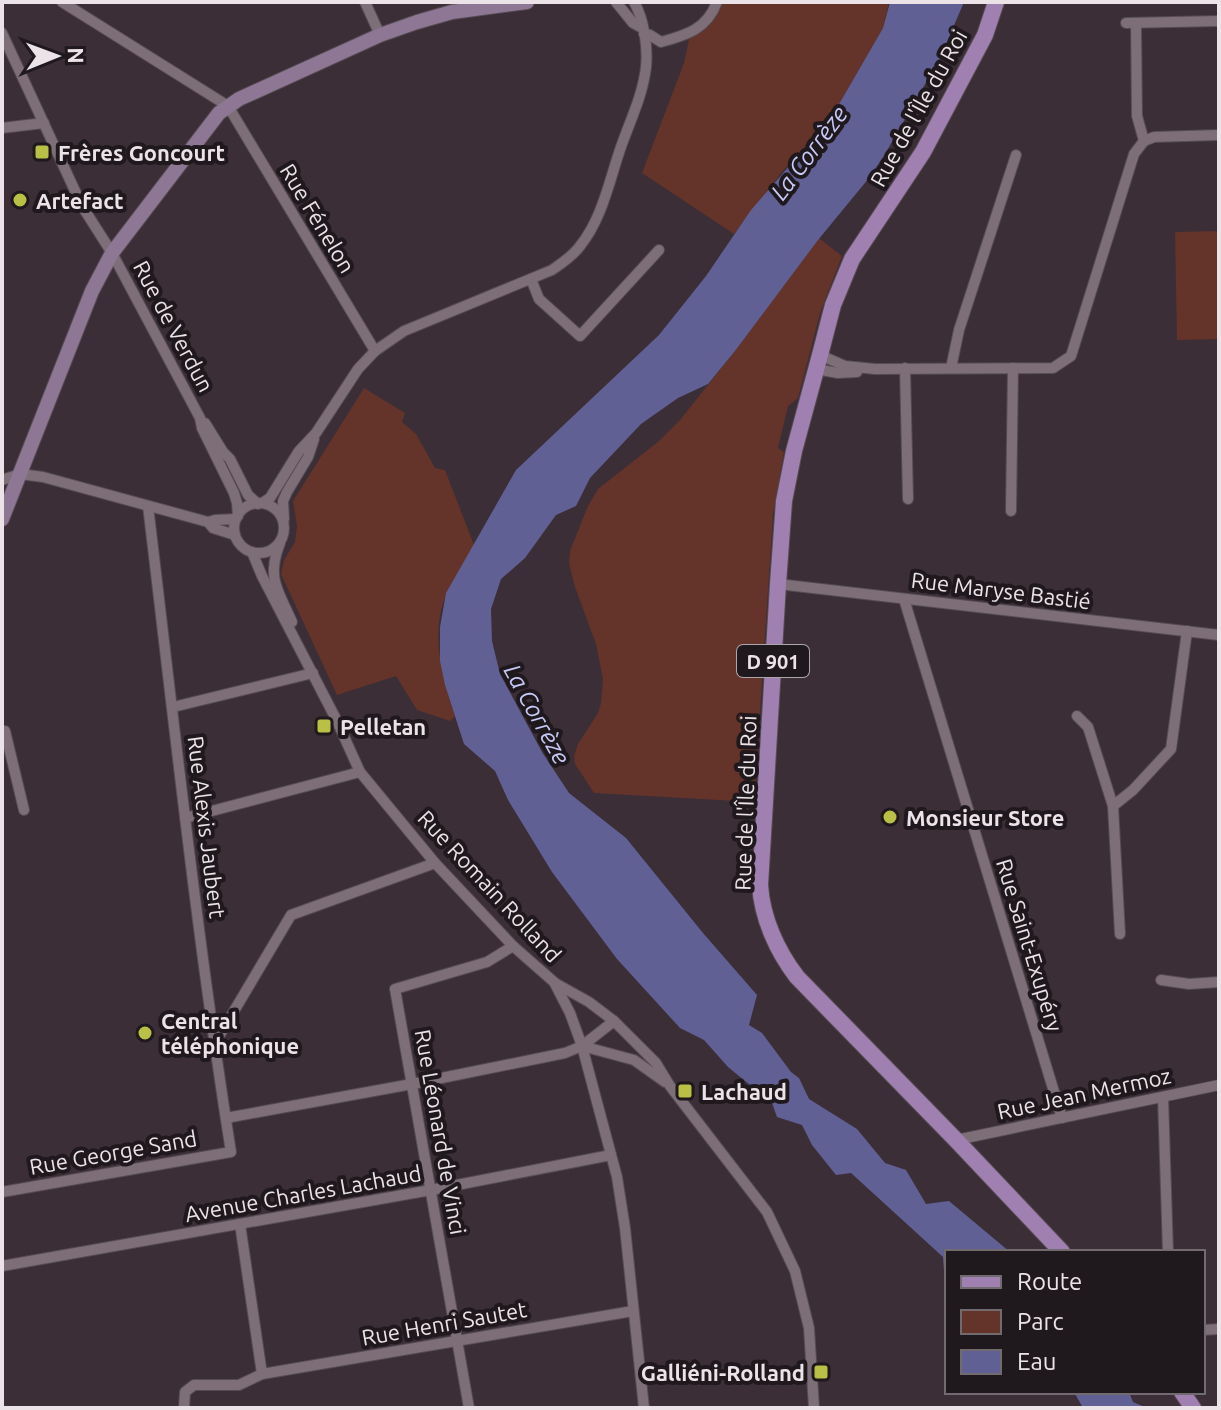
<svg xmlns="http://www.w3.org/2000/svg" width="1221" height="1410" font-family="Ubuntu,sans-serif">
	<style>
		.green { fill: #64332a }
		.water { fill: #616095 }
		.lines { fill: none; stroke-linecap: round; stroke-linejoin: round }
		.street-casing { stroke: #564b53; stroke-width: 12 }
		.secondary-casing { stroke: #564b53; stroke-width: 16 }
		.primary-casing { stroke: #564b53; stroke-width: 18 }
		.street { stroke: #7d6e78; stroke-width: 10 }
		.secondary { stroke: #8e7794; stroke-width: 14 }
		.primary { stroke: #a080b0; stroke-width: 16 }
		.poi-dot { fill: #bac045; stroke: #1f191d; stroke-width: 3 }
		.labels { text-anchor: middle; dominant-baseline: central; stroke-width: 8; stroke-linejoin: round; paint-order: stroke }
		.shield { fill: #1f191d; stroke: #aea6ab; stroke-width: 2 }
		.shield-label { font-size: 20px; font-weight: bold; fill: #ebe3e8 }
		.street-label { font-size: 22px; fill: #ebe3e8; stroke: #1f191d }
		.poi-label { font-size: 22px; font-weight: bold; fill: #ebe3e8; stroke: #1f191d; text-anchor: start }
		.water-label { font-size: 24px; font-style: italic; fill: #c7c9f9; stroke: #1f191d }
	</style>
	<rect width="100%" height="100%" fill="#3b2e37"/>
	<g class="green">
		<path d="M710,2H889L883,28L831,118L782,172L734,234L642,173L684,63L692,25L707,13Z"/>
		<path d="M1219,231V339L1177,340L1175,232Z"/>
		<path d="M819,238L842,256L820,313L798,398L788,406L778,448L784,452L773,514L754,802L594,793L575,764L574,756L578,744L598,713L601,703L603,679L596,644L575,587L569,563L570,551L588,506L598,489L659,441L680,420L735,351Z"/>
		<path d="M364,388L405,413L402,422L416,434L435,468L445,470L474,545C465,563 451,581 444,600C431,638 443,680 455,716L450,721L417,710L396,676L337,695L281,574L284,560L295,542L297,526L293,501Z"/>
	</g>
	<g class="water">
		<path d="M890,2H964L940,58L885,154L869,178L818,240L735,351L708,384L678,398L641,424L590,478L576,506L556,515L525,558L501,579L491,609L492,641L500,674L542,752L569,793L626,838L703,933L757,995L749,1025L762,1033L791,1072L799,1078L809,1099L857,1129L885,1163L906,1170L926,1204L949,1201L1010,1252H947V1271H944L943,1257L851,1173L836,1175L812,1145L802,1125L777,1117L772,1103L728,1067L704,1040L680,1028L617,959L552,872L508,800L495,771L464,744L445,685L440,661V627L446,593L516,470L659,335L706,276L751,210L831,118L883,28Z"/>
		<path d="M1074,1392H1129L1133,1402L1147,1408H1083Z"/>
	</g>
	<g class="lines">
		<g class="street-casing">
			<g id="street">
				<path d="M62,2L228,106L375,351"/>
				<path d="M365,2L380,35"/>
				<path d="M616,2L633,23L642,28"/>
				<path d="M1126,23L1219,21"/>
				<path d="M1136,23L1137,116L1144,141"/>
				<path d="M2,33L82,206L112,253L200,418L202,428L234,493L237,503L238,516"/>
				<path d="M644,34L650,35L661,42C687,35 707,29 717,2"/>
				<path d="M2,128L44,123"/>
				<path d="M531,279L539,299L580,336L659,250"/>
				<path d="M820,355L845,366L875,369L1053,368L1071,356L1134,154L1144,141L1154,137L1219,135"/>
				<path d="M905,368L908,499"/>
				<path d="M951,368L959,330L1016,155"/>
				<path d="M816,369L838,373L857,372"/>
				<path d="M205,423L223,452L230,459L248,495L258,504"/>
				<path d="M2,480L20,474L43,477L208,522L213,528L235,535"/>
				<path d="M262,503L270,498L299,451L316,433L358,369L375,351L404,331L552,270C562,263 573,256 580,246C603,218 610,177 622,144C631,119 643,94 646,67C648,47 644,19 634,2"/>
				<circle cx="259" cy="528" r="25"/>
				<path d="M1011,511L1013,368"/>
				<path d="M284,519L283,501L287,492L308,457L314,439"/>
				<path d="M208,522L215,520L236,519"/>
				<path d="M280,543C266,578 278,590 292,622"/>
				<path d="M252,552L262,576L337,721L360,772L435,863L513,946L554,982L570,1013L582,1046L617,1177L625,1228L644,1408"/>
				<path d="M778,584L1219,635"/>
				<path d="M904,599L1062,1118"/>
				<path d="M173,707L313,673"/>
				<path d="M1077,716L1088,727L1113,806L1120,934"/>
				<path d="M2,732L5,731L24,810"/>
				<path d="M1113,806L1133,790L1171,749L1187,631"/>
				<path d="M185,818L360,772"/>
				<path d="M1161,980L1189,984L1219,982"/>
				<path d="M555,983L589,1002L614,1021L656,1063L670,1086L767,1212L795,1271L809,1328L814,1408"/>
				<path d="M215,1043L291,915L435,863"/>
				<path d="M582,1046L634,1060L665,1082"/>
				<path d="M1163,1097L1168,1252"/>
				<path d="M226,1118L412,1084L565,1053L582,1046L614,1021"/>
				<path d="M956,1140L1219,1085"/>
				<path d="M2,1192L231,1152C197,938 174,722 148,506"/>
				<path d="M240,1224L262,1374"/>
				<path d="M2,1266L431,1190L611,1155"/>
				<path d="M1203,1330L1219,1329"/>
				<path d="M184,1408L185,1392L194,1385H239L262,1374L633,1311"/>
				<path d="M469,1408L395,989L487,962L513,946"/>
			</g>
		</g>
		<g class="secondary-casing">
			<path id="secondary" d="M2,519L92,291L112,253L219,113L239,99L380,35L417,22L452,12L527,2"/>
		</g>
		<g class="primary-casing">
			<g id="primary">
				<path d="M996,2L985,35L923,152L852,259L833,305L820,355L794,451L784,501L778,584L760,885C762,918 777,951 797,977L956,1140L1062,1252"/>
				<path d="M1182,1392L1193,1408"/>
			</g>
		</g>
		<use href="#street" class="street"/>
		<use href="#secondary" class="secondary"/>
		<use href="#primary" class="primary"/>
	</g>
	<g class="poi-dot">
		<rect x="34" y="144" width="16" height="16" rx="4"/>
		<circle cx="20" cy="200" r="8"/>
		<rect x="316" y="718" width="16" height="16" rx="4"/>
		<circle cx="890" cy="817" r="8"/>
		<circle cx="145" cy="1033" r="8"/>
		<rect x="677" y="1083" width="16" height="16" rx="4"/>
		<rect x="813" y="1364" width="16" height="16" rx="4"/>
	</g>
	<g class="labels">
		<rect class="shield" x="737" y="645" width="72" height="32" rx="6"/>
		<g class="shield-label">
			<text x="773" y="661">D 901</text>
		</g>
		<g class="street-label">
			<text transform="translate(918 108) rotate(-61)">Rue de l'Île du Roi</text>
			<text transform="translate(318 218) rotate(59)">Rue Fénelon</text>
			<text transform="translate(174 326) rotate(62)">Rue de Verdun</text>
			<text transform="translate(1001 590) rotate(7)">Rue Maryse Bastié</text>
			<text transform="translate(745 803) rotate(-88)">Rue de l'Île du Roi</text>
			<text transform="translate(207 827) rotate(83)">Rue Alexis Jaubert</text>
			<text transform="translate(490 886) rotate(47)">Rue Romain Rolland</text>
			<text transform="translate(1030 945) rotate(73)">Rue Saint-Exupéry</text>
			<text transform="translate(1084 1093) rotate(-12)">Rue Jean Mermoz</text>
			<text transform="translate(441 1132) rotate(80)">Rue Léonard de Vinci</text>
			<text transform="translate(113 1152) rotate(-10)">Rue George Sand</text>
			<text transform="translate(303 1193) rotate(-10)">Avenue Charles Lachaud</text>
			<text transform="translate(444 1323) rotate(-10)">Rue Henri Sautet</text>
		</g>
		<g class="poi-label">
			<text x="58" y="152">Frères Goncourt</text>
			<text x="36" y="200">Artefact</text>
			<text x="340" y="726">Pelletan</text>
			<text x="906" y="817">Monsieur Store</text>
			<text x="161" y="1020">Central<tspan x="161" dy="25">téléphonique</tspan></text>
			<text x="701" y="1091">Lachaud</text>
			<text x="805" y="1372" text-anchor="end">Galliéni-Rolland</text>
		</g>
		<g class="water-label">
			<text transform="translate(809 153) rotate(-53)">La Corrèze</text>
			<text transform="translate(537 714) rotate(61)">La Corrèze</text>
		</g>
	</g>
	<rect width="1221" height="1410" fill="none" stroke="#ebe3e8" stroke-width="8"/>
	<rect x="945" y="1250" width="260" height="144" fill="#1f191d" stroke="#716a6e" stroke-width="2"/>
	<rect x="961" y="1276" width="40" height="12" fill="#a080b0" stroke="#716a6e" stroke-width="2"/>
	<text x="1017" y="1290" font-size="24" fill="#ebe3e8">Route</text>
	<rect x="961" y="1310" width="40" height="24" fill="#64332a" stroke="#716a6e" stroke-width="2"/>
	<text x="1017" y="1330" font-size="24" fill="#ebe3e8">Parc</text>
	<rect x="961" y="1350" width="40" height="24" fill="#616095" stroke="#716a6e" stroke-width="2"/>
	<text x="1017" y="1370" font-size="24" fill="#ebe3e8">Eau</text>
	<g transform="translate(56 56) rotate(89)" stroke="#1f191d" stroke-width="6" paint-order="stroke">
	<path d="M0-6L14 30L0 20L-14 30Z" fill="#ebe3e8"/>
	<text y="-12" font-size="22" font-weight="bold" text-anchor="middle" fill="#ebe3e8">N</text>
	</g>
</svg>
